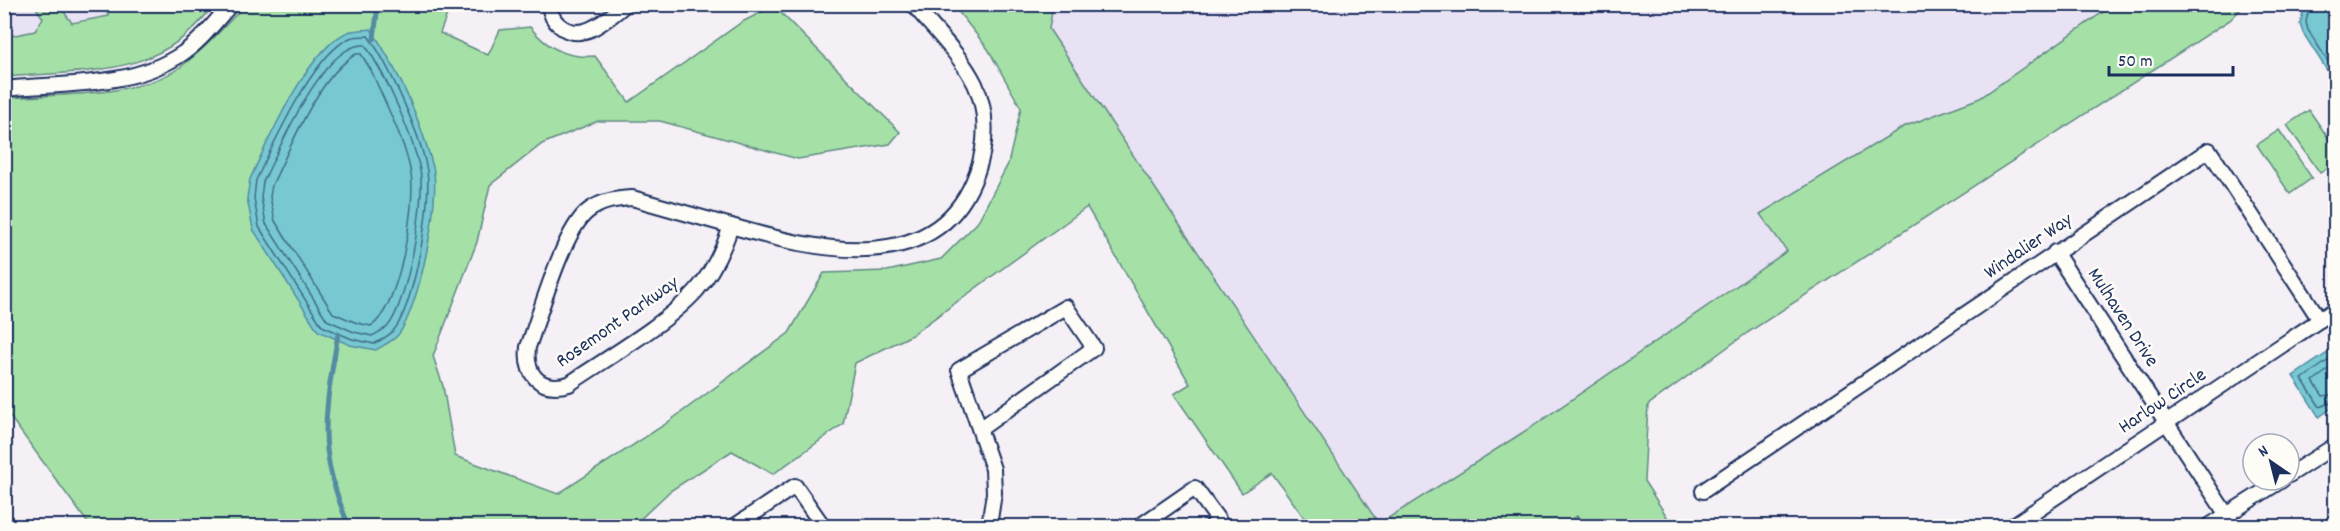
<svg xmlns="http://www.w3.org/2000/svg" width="2340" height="531" font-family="Dekko,sans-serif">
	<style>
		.built { fill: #e9e2f5 }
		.green { fill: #a5e1a7; stroke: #608882; stroke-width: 1.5 }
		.water { fill: #77c8d1; stroke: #528ba3; stroke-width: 1.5 }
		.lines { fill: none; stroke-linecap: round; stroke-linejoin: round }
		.shore { stroke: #406c8c; stroke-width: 1.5 }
		.stream { stroke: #528ba3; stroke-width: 5 }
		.minor-casing { stroke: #1b2f5e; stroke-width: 18 }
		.minor { stroke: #fdfcf7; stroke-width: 14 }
		.labels { text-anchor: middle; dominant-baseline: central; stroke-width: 5; stroke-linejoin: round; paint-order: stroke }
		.street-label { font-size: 20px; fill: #1b2f5e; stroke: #fdfcf7 }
	</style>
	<rect width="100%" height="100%" fill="#f4f0f6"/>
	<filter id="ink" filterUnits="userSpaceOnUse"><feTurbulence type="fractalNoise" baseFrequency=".0167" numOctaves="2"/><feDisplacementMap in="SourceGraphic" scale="12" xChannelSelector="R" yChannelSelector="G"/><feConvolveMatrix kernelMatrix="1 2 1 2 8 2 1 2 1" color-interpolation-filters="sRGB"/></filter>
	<g filter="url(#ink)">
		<g class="built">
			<path d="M4,5H180L5,65Z"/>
			<path d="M1004,5H2176L1575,419L1648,526H1370Z"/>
		</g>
		<g class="green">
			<path d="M451,4L440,33L488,55L500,30L530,27C546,47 568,59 595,56L629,102L742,22L774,6L900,132L890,144L798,159L660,121H598L542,144L490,185L477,242L433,356L443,386L455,456L558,494L664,425L789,333L824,273L887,271L941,259L977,223L1008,164L1021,108L988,49L953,5H1053L1049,29L1379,524L1533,426L1787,251L1760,214L1903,127L1980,98L2113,5H2245L2230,20L1747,333L1648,405L1644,481L1673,526H1584L1577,516L1561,526H1310L1272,473L1242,493L1174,394L1190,384L1087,207L910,336L855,363L843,424L773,474L732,451L670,491L633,526H90L5,410L4,98C56,94 135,98 179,68C204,50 224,27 245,5Z"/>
			<path d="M34,5H59L72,23L109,16L101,5H213C163,79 83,70 5,77V37L35,31L43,18Z"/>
			<path d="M2309,110L2335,148V163L2320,173L2287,125Z"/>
			<path d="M2279,130L2312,178L2290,194L2257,145Z"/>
		</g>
		<g class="water">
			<path d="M2305,5H2335V83L2303,33L2300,24Z"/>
			<path d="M371,29C398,70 420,119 433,167C441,199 419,309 398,335C393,341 382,346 376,350L350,345L318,331L253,229L247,198L250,179C268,141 308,48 348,32C354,30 364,30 371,29Z"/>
			<path d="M2335,348V406L2319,417L2293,376Z"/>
		</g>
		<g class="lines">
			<g class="shore">
				<path d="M2310,4L2306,22L2308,30L2336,74"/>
				<path d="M368,36C388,62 422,138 427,171C432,201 414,309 393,331C389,336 379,341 374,344L352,339L322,326L259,227L254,198L256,180C274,144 313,54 350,38C355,36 362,36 368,36Z"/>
				<path d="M365,45C386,75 412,134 420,170C426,199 407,304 388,326C384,330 377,333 372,336L354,332L327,320L266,224L261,197L263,182C279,150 324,41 365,45Z"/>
				<path d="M356,54H361L371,70C383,99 406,142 411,174C416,205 399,310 371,326L357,323L333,313L275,221L270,197L272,185C292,145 317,78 356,54Z"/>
				<path d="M2336,355L2302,379L2320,407L2336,401"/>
				<path d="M2336,364L2313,381L2323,396L2336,394"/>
			</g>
			<g class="stream">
				<path d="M374,39L378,4"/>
				<path d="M338,334C332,372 323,412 327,450C330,476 339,503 349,526"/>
			</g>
			<g class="minor-casing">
				<g id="minor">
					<path d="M549,4C550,13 553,20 559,25C582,45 608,18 626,4"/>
					<path d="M4,89C63,83 133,88 183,53C201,41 216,21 231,4"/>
					<path d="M632,198L731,226C723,250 713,272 696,291C666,324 607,358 569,384C539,392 525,374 528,347C540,315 563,230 588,211C601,201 616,199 632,198Z"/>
					<path d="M731,226C814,250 939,281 977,172C987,144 988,112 975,84C960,54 934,30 913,4"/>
					<path d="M2055,252L2234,526"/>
					<path d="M980,429L1094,348L1066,307L959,370L993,469L994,493L989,526"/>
					<path d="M2289,475L2336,445"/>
					<path d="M1703,491L2209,150L2320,320"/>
					<path d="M735,526L795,486L823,526"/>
					<path d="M1140,526L1195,488L1219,521L1212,526"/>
					<path d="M2012,526L2336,309"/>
					<path d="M2209,526L2282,480"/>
				</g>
			</g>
			<use href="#minor" class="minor"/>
		</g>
	</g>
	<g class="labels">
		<g class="street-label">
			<text transform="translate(2029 247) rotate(-34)">Windalier Way</text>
			<text transform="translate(2122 318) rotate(57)">Mulhaven Drive</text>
			<text transform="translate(618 323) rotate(-35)">Rosemont Parkway</text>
			<text transform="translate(2163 402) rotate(-34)">Harlow Circle</text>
		</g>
	</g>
	<rect width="2340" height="531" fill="none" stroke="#fdfcf7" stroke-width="24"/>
	<rect x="12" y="12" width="2316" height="507" fill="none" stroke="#1b2f5e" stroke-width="2" filter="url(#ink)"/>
	<g transform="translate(2271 462) rotate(325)"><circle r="28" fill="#fdfcf7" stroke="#a3aaba" stroke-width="1.5"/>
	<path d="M0-4.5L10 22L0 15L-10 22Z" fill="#1b2f5e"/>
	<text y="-9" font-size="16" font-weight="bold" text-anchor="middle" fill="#1b2f5e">N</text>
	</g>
	<path d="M2109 66v9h124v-9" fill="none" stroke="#1b2f5e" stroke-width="3"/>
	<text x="2118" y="66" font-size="18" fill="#1b2f5e" stroke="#fdfcf7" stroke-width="4.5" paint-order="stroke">50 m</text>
</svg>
